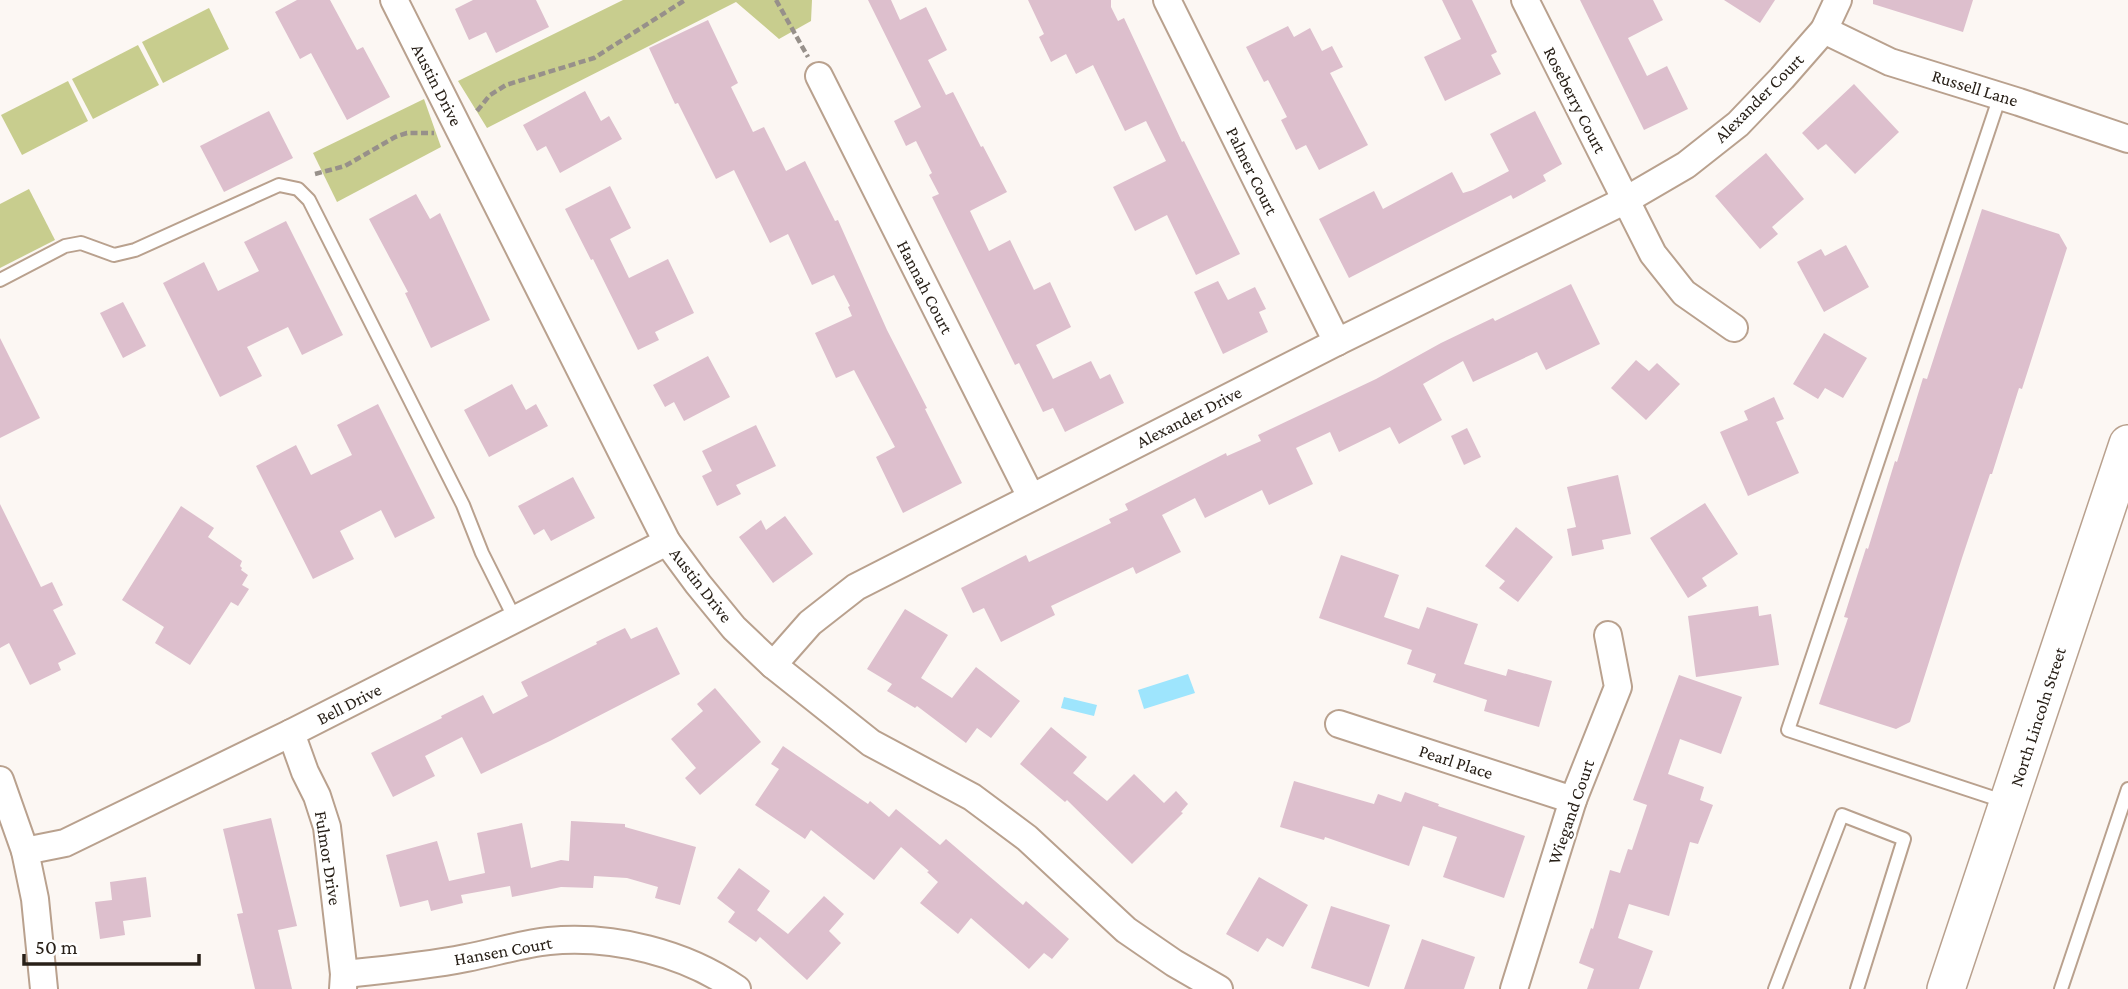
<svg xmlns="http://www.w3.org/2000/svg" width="2128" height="989" font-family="'Crimson Pro',serif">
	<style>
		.green { fill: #c8cd8e }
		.water { fill: #9ee5fd }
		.building { fill: #ddbfcd }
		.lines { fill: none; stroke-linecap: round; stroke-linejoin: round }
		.lane-casing { stroke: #b9a18e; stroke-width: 16 }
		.street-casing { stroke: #b9a18e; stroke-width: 30 }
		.secondary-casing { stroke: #b9a18e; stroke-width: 40 }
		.path { stroke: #97908a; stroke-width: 4.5; stroke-dasharray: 7 3.5; stroke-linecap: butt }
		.lane { stroke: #fff; stroke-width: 12 }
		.street { stroke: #fff; stroke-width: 26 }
		.secondary { stroke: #fff; stroke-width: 37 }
		.labels { text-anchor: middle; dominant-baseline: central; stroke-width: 5; stroke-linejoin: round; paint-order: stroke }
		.street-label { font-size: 18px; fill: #282018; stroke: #fff }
	</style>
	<rect width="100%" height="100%" fill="#fcf7f3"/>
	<g class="green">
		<path d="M623,0H812L811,21L779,39L736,2L487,128L458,81Z"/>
		<path d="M209,8L229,49L163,83L142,42Z"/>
		<path d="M138,45L159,85L93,119L72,79Z"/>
		<path d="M68,81L88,121L22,155L1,115Z"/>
		<path d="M424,99L441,147L337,202L313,153Z"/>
		<path d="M29,189L55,240L0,268V204Z"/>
	</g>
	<g class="water">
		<path d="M1188,674L1195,693L1144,709L1138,690Z"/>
		<path d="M1064,697L1097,705L1094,716L1061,708Z"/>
	</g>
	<g class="building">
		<path d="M297,0H330L357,50L363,47L390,97L347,120L311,53L300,59L275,12Z"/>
		<path d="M473,0H536L549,27L496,53L486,32L469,40L455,9Z"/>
		<path d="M868,0H891L900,20L926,7L947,50L928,60L946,95L953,92L981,147L983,146L1007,192L970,211L989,251L1010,240L1034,290L1050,282L1071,327L1036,345L1053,379L1091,361L1100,379L1110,374L1124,403L1065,432L1053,408L1043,412L1019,363L1015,365L932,197L939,194L929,175L932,173L916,141L906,146L894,121L921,107Z"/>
		<path d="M1028,0H1111V7L1118,21L1124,18L1182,142L1184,141L1240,254L1196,275L1167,215L1135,231L1113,187L1166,161L1146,121L1125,131L1093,65L1076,74L1066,54L1051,62L1039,37L1044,34Z"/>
		<path d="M1442,0H1472L1497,52L1491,55L1501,74L1445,101L1424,57L1461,39Z"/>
		<path d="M1580,0H1653L1663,20L1628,38L1647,76L1667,66L1688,109L1644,130Z"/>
		<path d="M1724,0H1775L1760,23Z"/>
		<path d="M1873,0H1973L1963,32L1873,4Z"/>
		<path d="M708,20L738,83L731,87L753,132L764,127L786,171L805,161L835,221L838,220L887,330L927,408L925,409L962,483L903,513L876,457L895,447L854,370L836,378L815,333L852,316L848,307L850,306L834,275L812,285L788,234L770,243L734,170L716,179L678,103L675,104L649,48Z"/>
		<path d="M1288,26L1294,37L1310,28L1322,51L1332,46L1343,67L1330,73L1368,145L1319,170L1306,145L1296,150L1281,120L1287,117L1268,80L1264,82L1246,47Z"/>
		<path d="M1854,84L1899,132L1855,174L1826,144L1818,150L1802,133Z"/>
		<path d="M585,91L601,121L609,116L622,139L560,173L546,146L537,151L523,125Z"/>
		<path d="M269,111L293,158L224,192L200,146Z"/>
		<path d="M1535,111L1562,164L1543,175L1546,181L1513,199L1511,195L1349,278L1319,219L1374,191L1383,209L1452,172L1463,193L1473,190L1509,171L1490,134Z"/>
		<path d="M1766,153L1804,199L1772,227L1778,234L1760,249L1715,196Z"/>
		<path d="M610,186L631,228L610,239L629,278L668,259L694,313L655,332L659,340L638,350L593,259L591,260L565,209Z"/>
		<path d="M416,194L430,219L440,213L490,320L431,348L405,293L408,292L369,219Z"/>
		<path d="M1982,209L2059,234L2067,248L2022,389L2019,388L1992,474H1990L1962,558L1910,722L1896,729L1819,704L1848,618L1844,617L1866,548L1868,549L1895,461L1897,462L1923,378L1927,379Z"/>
		<path d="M286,221L343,335L302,355L288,327L247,347L262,376L220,397L163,283L204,262L218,291L259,271L244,242Z"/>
		<path d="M1846,245L1869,287L1824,312L1797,262L1821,249L1825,256Z"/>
		<path d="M1218,281L1228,300L1255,287L1266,309L1259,312L1268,332L1223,354L1194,292Z"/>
		<path d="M1571,284L1600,344L1546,370L1537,352L1473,382L1463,361L1423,384L1442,420L1399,444L1390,427L1339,452L1330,432L1296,448L1313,484L1269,505L1262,490L1205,518L1195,498L1162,515L1181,552L1136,574L1133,567L1051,606L1055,615L1001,642L984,608L973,613L961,588L1026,555L1029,562L1111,523L1109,519L1128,510L1125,504L1226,453L1227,456L1261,441L1258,435L1376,379L1441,343L1493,318L1495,321Z"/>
		<path d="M123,302L146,346L123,358L100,313Z"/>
		<path d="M1824,333L1867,358L1843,398L1825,388L1818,399L1793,384Z"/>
		<path d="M0,338L40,418L0,438Z"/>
		<path d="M708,356L730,397L684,421L674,402L665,407L653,385Z"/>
		<path d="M1636,360L1649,371L1657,363L1680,384L1646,420L1611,388Z"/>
		<path d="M512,384L526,410L536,404L548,426L489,457L464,410Z"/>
		<path d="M1774,397L1784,419L1776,422L1799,473L1748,496L1720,432L1748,420L1744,411Z"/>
		<path d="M378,404L435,518L395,538L381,510L340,531L354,559L313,579L256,466L296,445L311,475L352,455L337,425Z"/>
		<path d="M756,425L776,466L736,485L741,494L717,506L702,476L712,471L702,451Z"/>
		<path d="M1467,428L1481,457L1464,465L1451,436Z"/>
		<path d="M1618,475L1631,534L1602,540L1604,549L1572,556L1567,529L1576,527L1567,487Z"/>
		<path d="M573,477L595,518L551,541L544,529L534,535L518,506Z"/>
		<path d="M1705,503L1738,554L1702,578L1707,586L1688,598L1650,538Z"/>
		<path d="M0,504L41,587L52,582L63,605L53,610L76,654L58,663L61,670L30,685L9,643L0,648Z"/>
		<path d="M181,506L214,528L208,537L242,561L240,566L242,568L241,570L248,575L242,585L249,589L238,606L231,602L190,665L155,643L164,627L122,600Z"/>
		<path d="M785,516L813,554L773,583L739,537L761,520L766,530Z"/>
		<path d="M1516,527L1553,557L1518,602L1499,588L1505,581L1485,566Z"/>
		<path d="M1341,555L1399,575L1384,617L1419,629L1427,607L1478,624L1464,664L1506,676L1508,669L1552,681L1539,727L1484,711L1487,700L1433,682L1436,674L1407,664L1412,650L1319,618Z"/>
		<path d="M1758,606L1759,616L1771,614L1779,665L1696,677L1688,616Z"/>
		<path d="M905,609L948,635L921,678L952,698L976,667L1020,701L991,738L977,728L966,743L917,706L915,708L887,691L892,684L867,669Z"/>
		<path d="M657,627L680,674L550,741L481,774L462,737L425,756L435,776L393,797L371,753L442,718L441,716L483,695L493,714L528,696L521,682L597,644L596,642L625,628L631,639Z"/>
		<path d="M1679,675L1742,697L1721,754L1680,739L1668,774L1704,787L1700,800L1713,805L1698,844L1690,842L1669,916L1629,904L1618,938L1653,951L1639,989H1587L1594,969L1579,963L1591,928L1593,929L1610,870L1620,873L1628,849L1632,850L1647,805L1633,800Z"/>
		<path d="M715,688L761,742L700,795L685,778L696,768L671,739L703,711L697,704Z"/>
		<path d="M1051,727L1087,757L1073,773L1107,801L1134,774L1164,803L1176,791L1188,804L1181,812L1183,813L1132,864L1067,800L1065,802L1020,764Z"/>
		<path d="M783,746L868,804L870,801L889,817L896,809L940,845L946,839L1023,905L1026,901L1069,939L1052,959L1044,953L1029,969L971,918L958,934L920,903L938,882L927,872L929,871L901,847L874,880L811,830L805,839L755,805L779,769L771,764Z"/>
		<path d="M1294,781L1374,804L1378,794L1401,802L1405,792L1439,804L1438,806L1525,836L1504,898L1443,877L1457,837L1423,826L1409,866L1325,837L1324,840L1280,827Z"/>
		<path d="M271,818L297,926L278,930L292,989H255L237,914L243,913L223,829Z"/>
		<path d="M571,821L625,824V827L696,847L680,905L655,898L658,887L627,878L594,876L593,888L561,887L512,897L510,886L461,895L463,903L431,911L428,900L400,907L386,855L437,841L449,881L485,873L477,833L522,823L531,868L561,860L569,861Z"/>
		<path d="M739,868L770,891L757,910L788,934L824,896L844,914L829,931L841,943L807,980L760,937L756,942L728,922L735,912L717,898Z"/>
		<path d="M146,877L151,917L123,921L125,935L100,939L95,902L112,900L110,882Z"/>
		<path d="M1259,877L1308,905L1283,947L1267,938L1258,952L1226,934Z"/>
		<path d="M1331,906L1390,925L1369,987L1311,968Z"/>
		<path d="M1422,939L1475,957L1464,989H1404Z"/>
	</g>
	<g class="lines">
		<g class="lane-casing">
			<g id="lane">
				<path d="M2000,96L1788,730L2006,802"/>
				<path d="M0,280L65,246L81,243L114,255L135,250L279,185L298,189L309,200L463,505L482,553L515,619"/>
				<path d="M1775,989L1842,815L1904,839L1857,989"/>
				<path d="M2061,989L2128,789"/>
			</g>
		</g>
		<g class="street-casing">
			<g id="street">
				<path d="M394,0L667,542L698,584L734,628L773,665L871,743L972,797L1027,838L1126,930L1174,963L1219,989"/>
				<path d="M1167,0L1337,342"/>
				<path d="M1525,0L1653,254L1684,293L1734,328"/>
				<path d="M1824,30L1890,62L2019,102L2128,139"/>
				<path d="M819,76L1031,497"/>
				<path d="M773,665L810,623L856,587L1337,342L1626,200L1686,165L1738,124L1782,78L1824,30L1838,0"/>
				<path d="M1339,724L1573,800"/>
				<path d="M291,733L305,772L317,796L327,827L344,974L343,989"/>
				<path d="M0,780L25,851L35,899L44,989"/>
				<path d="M25,851L65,843L291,733L667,542"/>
				<path d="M344,974C384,970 426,966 466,958C493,953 521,944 549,941C614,935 685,953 737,989"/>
				<path d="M1514,989L1573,800L1618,687L1608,635"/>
			</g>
		</g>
		<g class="secondary-casing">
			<path id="secondary" d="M1946,989L2128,444"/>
		</g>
		<g class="path">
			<path d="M776,0L808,57"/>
			<path d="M477,111L490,95L506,85L594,58L685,0"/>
			<path d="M315,174L345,166L395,137L407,133H434"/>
		</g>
		<use href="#lane" class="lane"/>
		<use href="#street" class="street"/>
		<use href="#secondary" class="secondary"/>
	</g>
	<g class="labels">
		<g class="street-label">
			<text transform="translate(437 85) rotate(63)">Austin Drive</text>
			<text transform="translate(1975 88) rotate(17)">Russell Lane</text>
			<text transform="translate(1759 98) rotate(-45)">Alexander Court</text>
			<text transform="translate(1575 100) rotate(63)">Roseberry Court</text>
			<text transform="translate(1252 171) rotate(64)">Palmer Court</text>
			<text transform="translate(925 287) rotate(63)">Hannah Court</text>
			<text transform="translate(1189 417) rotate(-27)">Alexander Drive</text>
			<text transform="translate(701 585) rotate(52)">Austin Drive</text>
			<text transform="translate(349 704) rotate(-27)">Bell Drive</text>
			<text transform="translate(2038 717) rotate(-72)">North Lincoln Street</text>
			<text transform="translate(1456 762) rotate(18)">Pearl Place</text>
			<text transform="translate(1571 812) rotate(-71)">Wiegand Court</text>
			<text transform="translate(328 858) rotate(81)">Fulmor Drive</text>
			<text transform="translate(503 951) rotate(-10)">Hansen Court</text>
		</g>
	</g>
	<path d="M24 954v10h175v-10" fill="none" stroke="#282018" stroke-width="3.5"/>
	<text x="35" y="954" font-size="21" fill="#282018" stroke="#ffffff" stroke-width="5" paint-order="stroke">50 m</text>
</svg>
